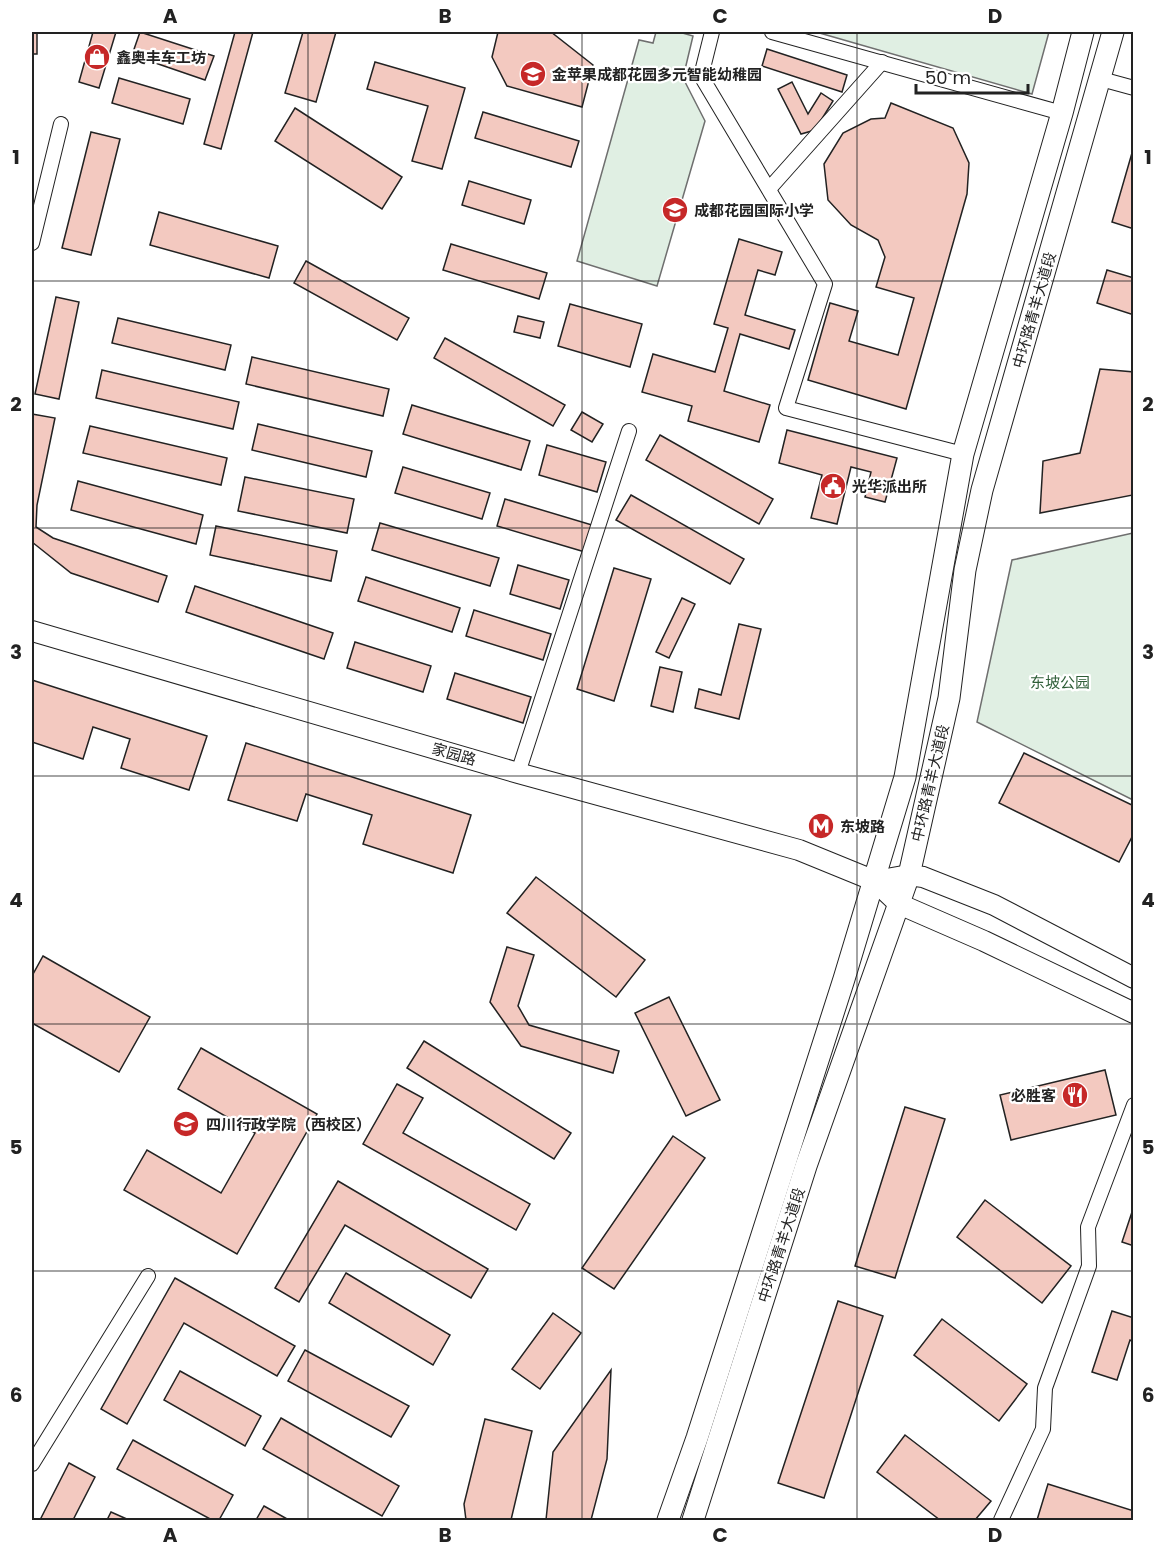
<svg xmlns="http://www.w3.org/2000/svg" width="1165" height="1552" font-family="Poppins,'Noto Sans SC',sans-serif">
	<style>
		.green { fill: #e0efe3; stroke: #6f6f6f; stroke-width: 1.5 }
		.building { fill: #f3c9c0; stroke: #222; stroke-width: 1.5 }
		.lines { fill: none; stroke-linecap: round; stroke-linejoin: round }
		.street-casing { stroke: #222; stroke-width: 16 }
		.secondary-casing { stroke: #222; stroke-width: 22 }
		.primary-casing { stroke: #222; stroke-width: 23 }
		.street { stroke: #fff; stroke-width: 14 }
		.secondary { stroke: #fff; stroke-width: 20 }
		.primary { stroke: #fff; stroke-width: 21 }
		.grid { fill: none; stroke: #222; stroke-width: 1.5; stroke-opacity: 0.55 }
		.labels { text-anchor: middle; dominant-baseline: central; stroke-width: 4.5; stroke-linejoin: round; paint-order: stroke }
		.poi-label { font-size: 15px; font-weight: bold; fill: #222; stroke: #fff; text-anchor: start }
		.street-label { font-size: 15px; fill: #222; stroke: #fff }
		.park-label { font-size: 15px; fill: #2f5e38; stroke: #fff }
		.neatline { fill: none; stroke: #222; stroke-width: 2 }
		.grid-label { font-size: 20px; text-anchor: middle; font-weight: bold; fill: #222 }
	</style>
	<rect width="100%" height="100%" fill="#fff"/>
	<g class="green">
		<path d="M656,32H679L693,36L683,78L705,121L657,286L577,261L639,40L653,43Z"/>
		<path d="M816,32H1049L1032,94Z"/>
		<path d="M1133,533H1134L1133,800L977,722L1012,560Z"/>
	</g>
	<g class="building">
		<rect x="32" y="32" width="5" height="22"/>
		<path d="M93,32H116L99,88L79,82Z"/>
		<path d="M140,32L214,56L205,80L132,55Z"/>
		<path d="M235,32H253L221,149L204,144Z"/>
		<path d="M303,32H336L316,102L285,93Z"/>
		<path d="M498,32H551L593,65L582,107L507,86L492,57Z"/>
		<path d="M767,49L847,75L842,92L762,66Z"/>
		<path d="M375,62L465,88L442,169L412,161L428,106L367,89Z"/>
		<path d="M119,78L190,99L183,124L112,103Z"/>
		<path d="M792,82L808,114L821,93L833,101L815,130L801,134L778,89Z"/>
		<path d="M891,103L953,128L969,163L967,194L906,409L808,380L830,303L858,311L849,341L898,355L914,298L876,287L885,257L878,240L851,225L828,200L824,164L843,133L871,119L885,118Z"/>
		<path d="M295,108L402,177L382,209L275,141Z"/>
		<path d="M483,112L579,141L571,167L475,138Z"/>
		<path d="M91,132L120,139L91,255L62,248Z"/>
		<path d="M1134,146V229L1112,222Z"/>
		<path d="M469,181L531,200L524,224L462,205Z"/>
		<path d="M159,212L278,246L269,278L150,245Z"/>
		<path d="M739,239L782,252L775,275L758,270L745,315L795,330L789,349L740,334L724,391L770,405L759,442L688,421L692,406L642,392L653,354L715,372L728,328L714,324Z"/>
		<path d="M451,244L547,273L539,299L443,270Z"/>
		<path d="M306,261L409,318L397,340L294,283Z"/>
		<path d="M1107,270L1134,278V315L1097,303Z"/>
		<path d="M56,297L79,302L59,399L35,394Z"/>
		<path d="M570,304L642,324L630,367L558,346Z"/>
		<path d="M518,316L544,322L540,338L514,332Z"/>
		<path d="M118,318L231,345L225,370L112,343Z"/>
		<path d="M445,338L565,405L553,426L434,358Z"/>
		<path d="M252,357L389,389L383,416L246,384Z"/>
		<path d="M1100,369L1134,372L1133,495L1040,513L1043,461L1080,453Z"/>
		<path d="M102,370L239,402L233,429L96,398Z"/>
		<path d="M412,405L530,441L521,470L403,434Z"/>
		<path d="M582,412L603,424L592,442L571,430Z"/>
		<path d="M32,414L55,418L37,505L36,527L53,538L167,576L158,602L71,573L32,542Z"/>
		<path d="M258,424L372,451L366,477L252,450Z"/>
		<path d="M90,426L227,458L221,485L83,453Z"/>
		<path d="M787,430L897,458L885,502L865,497L871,472L851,467L837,524L811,518L822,475L779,463Z"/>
		<path d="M660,435L773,499L759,524L646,460Z"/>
		<path d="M547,445L606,462L597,492L539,475Z"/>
		<path d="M403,467L490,493L482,519L395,493Z"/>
		<path d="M245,477L354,499L347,533L238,511Z"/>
		<path d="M78,481L203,515L196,544L71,510Z"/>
		<path d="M631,495L744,559L730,584L616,520Z"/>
		<path d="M505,499L592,525L585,552L497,526Z"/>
		<path d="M380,523L499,558L490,586L372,550Z"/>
		<path d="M216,526L337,551L331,581L210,555Z"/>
		<path d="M518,565L569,580L560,609L510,594Z"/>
		<path d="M614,568L651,579L614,701L577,689Z"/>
		<path d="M366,577L460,608L452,632L358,601Z"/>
		<path d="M195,586L333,633L324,659L186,612Z"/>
		<path d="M682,598L695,604L669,658L656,652Z"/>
		<path d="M474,610L551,634L543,660L466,636Z"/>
		<path d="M739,624L761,629L739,719L695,708L699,689L721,695Z"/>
		<path d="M355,642L431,666L423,692L347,668Z"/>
		<path d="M660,667L682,672L673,712L651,706Z"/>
		<path d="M455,673L531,697L523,723L447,699Z"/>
		<path d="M32,680L207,736L189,790L121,768L130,739L93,727L83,759L32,742Z"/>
		<path d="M246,743L471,815L453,873L363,844L372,815L306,794L297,821L228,800Z"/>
		<path d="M1024,753L1134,806V833L1119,862L999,803Z"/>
		<path d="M536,877L645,960L616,997L507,913Z"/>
		<path d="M507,947L534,955L518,1006L529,1025L619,1051L613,1073L521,1046L490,1002Z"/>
		<path d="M43,956L150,1017L119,1072L32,1023V976Z"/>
		<path d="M669,997L720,1100L686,1116L635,1013Z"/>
		<path d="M424,1041L571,1133L554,1159L407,1068Z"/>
		<path d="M201,1048L317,1114L237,1254L124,1190L147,1150L221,1193L255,1133L178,1089Z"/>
		<path d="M1105,1070L1116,1115L1011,1140L1000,1095Z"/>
		<path d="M397,1084L423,1098L403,1133L530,1204L516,1230L363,1144Z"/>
		<path d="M905,1107L945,1119L895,1278L855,1266Z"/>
		<path d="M673,1136L705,1158L614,1289L582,1268Z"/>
		<path d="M338,1181L488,1269L471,1298L345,1225L299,1302L275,1288Z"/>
		<path d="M985,1200L1071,1266L1042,1303L957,1237Z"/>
		<path d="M1134,1206V1246L1122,1242Z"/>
		<path d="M346,1273L450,1335L433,1365L329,1303Z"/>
		<path d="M175,1278L295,1346L277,1376L184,1323L127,1424L101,1409Z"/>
		<path d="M838,1301L883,1316L824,1498L778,1483Z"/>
		<path d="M1112,1311L1134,1318V1342L1130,1340L1117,1380L1092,1372Z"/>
		<path d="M553,1313L581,1333L540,1389L512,1369Z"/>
		<path d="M942,1319L1027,1384L999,1421L914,1355Z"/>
		<path d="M305,1350L409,1406L391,1437L288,1381Z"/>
		<path d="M611,1370L607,1459L591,1520H546L553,1452Z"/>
		<path d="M180,1371L261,1416L245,1446L164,1400Z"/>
		<path d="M281,1418L399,1486L382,1516L263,1449Z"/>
		<path d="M485,1419L532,1431L511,1520H466L464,1504Z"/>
		<path d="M905,1435L991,1501L975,1520H940L877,1472Z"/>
		<path d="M133,1440L233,1495L219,1520H212L117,1469Z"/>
		<path d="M69,1463L95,1477L73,1520H40Z"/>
		<path d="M1048,1484L1134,1511V1520H1037Z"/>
		<path d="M264,1506L289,1520H256Z"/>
		<path d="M111,1512L129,1520H107Z"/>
	</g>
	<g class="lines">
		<g class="street-casing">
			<g id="street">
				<path d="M712,32L701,76L825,284L786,408L963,454"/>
				<path d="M772,32L1062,113"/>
				<path d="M1101,79L1134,88"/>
				<path d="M769,189L882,62"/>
				<path d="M32,243L61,124"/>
				<path d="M518,773L629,431"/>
				<path d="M32,1464L148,1276"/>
				<path d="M1001,1520L1043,1429L1045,1388L1089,1266L1088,1227L1134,1105"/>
			</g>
		</g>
		<g class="secondary-casing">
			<g id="secondary">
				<path d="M32,631L518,773L799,850L875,881L899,904L984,941L1134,1013"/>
				<path d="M875,881L909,875L923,877L994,905L1134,978"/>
			</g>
		</g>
		<g class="primary-casing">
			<g id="primary">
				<path d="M668,1520L697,1438L844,979L905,777L963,454L1062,113L1083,32"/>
				<path d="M693,1520L806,1166L909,875L949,698L965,570L982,490L1113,32"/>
			</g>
		</g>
		<use href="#street" class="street"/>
		<use href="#secondary" class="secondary"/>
		<use href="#primary" class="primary"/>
	</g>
	<path class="grid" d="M308,32V1520M582,32V1520M857,32V1520M32,281H1134M32,528H1134M32,776H1134M32,1024H1134M32,1271H1134"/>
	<defs>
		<g id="shop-disc" transform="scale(1.35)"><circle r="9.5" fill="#c62828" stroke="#fff"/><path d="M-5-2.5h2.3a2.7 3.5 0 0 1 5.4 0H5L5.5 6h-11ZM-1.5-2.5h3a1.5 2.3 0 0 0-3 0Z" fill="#fff"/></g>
		<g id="school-disc" transform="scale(1.35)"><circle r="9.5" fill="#c62828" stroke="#fff"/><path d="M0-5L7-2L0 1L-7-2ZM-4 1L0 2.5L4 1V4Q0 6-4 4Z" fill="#fff"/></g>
		<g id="civic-disc" transform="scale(1.35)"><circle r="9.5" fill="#c62828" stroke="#fff"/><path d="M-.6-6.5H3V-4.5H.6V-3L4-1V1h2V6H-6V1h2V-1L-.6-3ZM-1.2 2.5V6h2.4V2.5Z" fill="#fff"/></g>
		<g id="metro-disc" transform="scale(1.35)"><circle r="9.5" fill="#c62828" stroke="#fff"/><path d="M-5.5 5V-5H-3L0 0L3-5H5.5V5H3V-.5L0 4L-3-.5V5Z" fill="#fff"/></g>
		<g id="restaurant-disc" transform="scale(1.35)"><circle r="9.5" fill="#c62828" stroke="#fff"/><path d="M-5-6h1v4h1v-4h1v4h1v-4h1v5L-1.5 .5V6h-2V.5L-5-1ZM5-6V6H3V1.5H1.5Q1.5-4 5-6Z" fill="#fff"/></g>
		<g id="university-disc" transform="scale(1.35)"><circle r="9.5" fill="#c62828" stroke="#fff"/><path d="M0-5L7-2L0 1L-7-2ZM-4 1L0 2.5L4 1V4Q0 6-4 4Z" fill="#fff"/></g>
	</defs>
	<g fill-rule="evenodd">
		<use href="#shop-disc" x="97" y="57"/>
		<use href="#school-disc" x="533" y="74"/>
		<use href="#school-disc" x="675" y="210"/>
		<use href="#civic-disc" x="833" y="486"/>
		<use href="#metro-disc" x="821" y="826"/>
		<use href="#restaurant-disc" x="1075" y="1095"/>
		<use href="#university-disc" x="186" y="1124"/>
	</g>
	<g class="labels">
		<g class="poi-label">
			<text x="116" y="57">鑫奥丰车工坊</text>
			<text x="552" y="74">金苹果成都花园多元智能幼稚园</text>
			<text x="694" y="210">成都花园国际小学</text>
			<text x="852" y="486">光华派出所</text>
			<text x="840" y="826">东坡路</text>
			<text x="1056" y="1095" text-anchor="end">必胜客</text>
			<text x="206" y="1124">四川行政学院（西校区）</text>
		</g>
		<g class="street-label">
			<text transform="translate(1034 310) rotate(-74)">中环路青羊大道段</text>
			<text transform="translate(454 754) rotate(16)">家园路</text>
			<text transform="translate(930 783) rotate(-77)">中环路青羊大道段</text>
			<text transform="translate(781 1245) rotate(-72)">中环路青羊大道段</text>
		</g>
		<g class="park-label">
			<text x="1060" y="682">东坡公园</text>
		</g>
	</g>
	<rect width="1165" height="1552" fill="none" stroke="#ffffff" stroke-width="66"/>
	<path d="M916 84v9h112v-9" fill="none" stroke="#222222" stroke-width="3"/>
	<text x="925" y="84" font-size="18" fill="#222222" stroke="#ffffff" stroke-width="4.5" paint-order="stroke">50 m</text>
	<rect x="33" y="33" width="1099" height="1486" class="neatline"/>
	<g class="grid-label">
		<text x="170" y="23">A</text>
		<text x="445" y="23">B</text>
		<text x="720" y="23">C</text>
		<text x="995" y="23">D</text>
		<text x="16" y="164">1</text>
		<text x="1148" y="164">1</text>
		<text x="16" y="411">2</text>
		<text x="1148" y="411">2</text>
		<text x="16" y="659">3</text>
		<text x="1148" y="659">3</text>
		<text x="16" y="907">4</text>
		<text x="1148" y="907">4</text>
		<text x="16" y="1154">5</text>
		<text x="1148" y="1154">5</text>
		<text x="16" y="1402">6</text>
		<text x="1148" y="1402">6</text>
		<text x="170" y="1542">A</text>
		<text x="445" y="1542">B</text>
		<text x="720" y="1542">C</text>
		<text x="995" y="1542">D</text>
	</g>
</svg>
